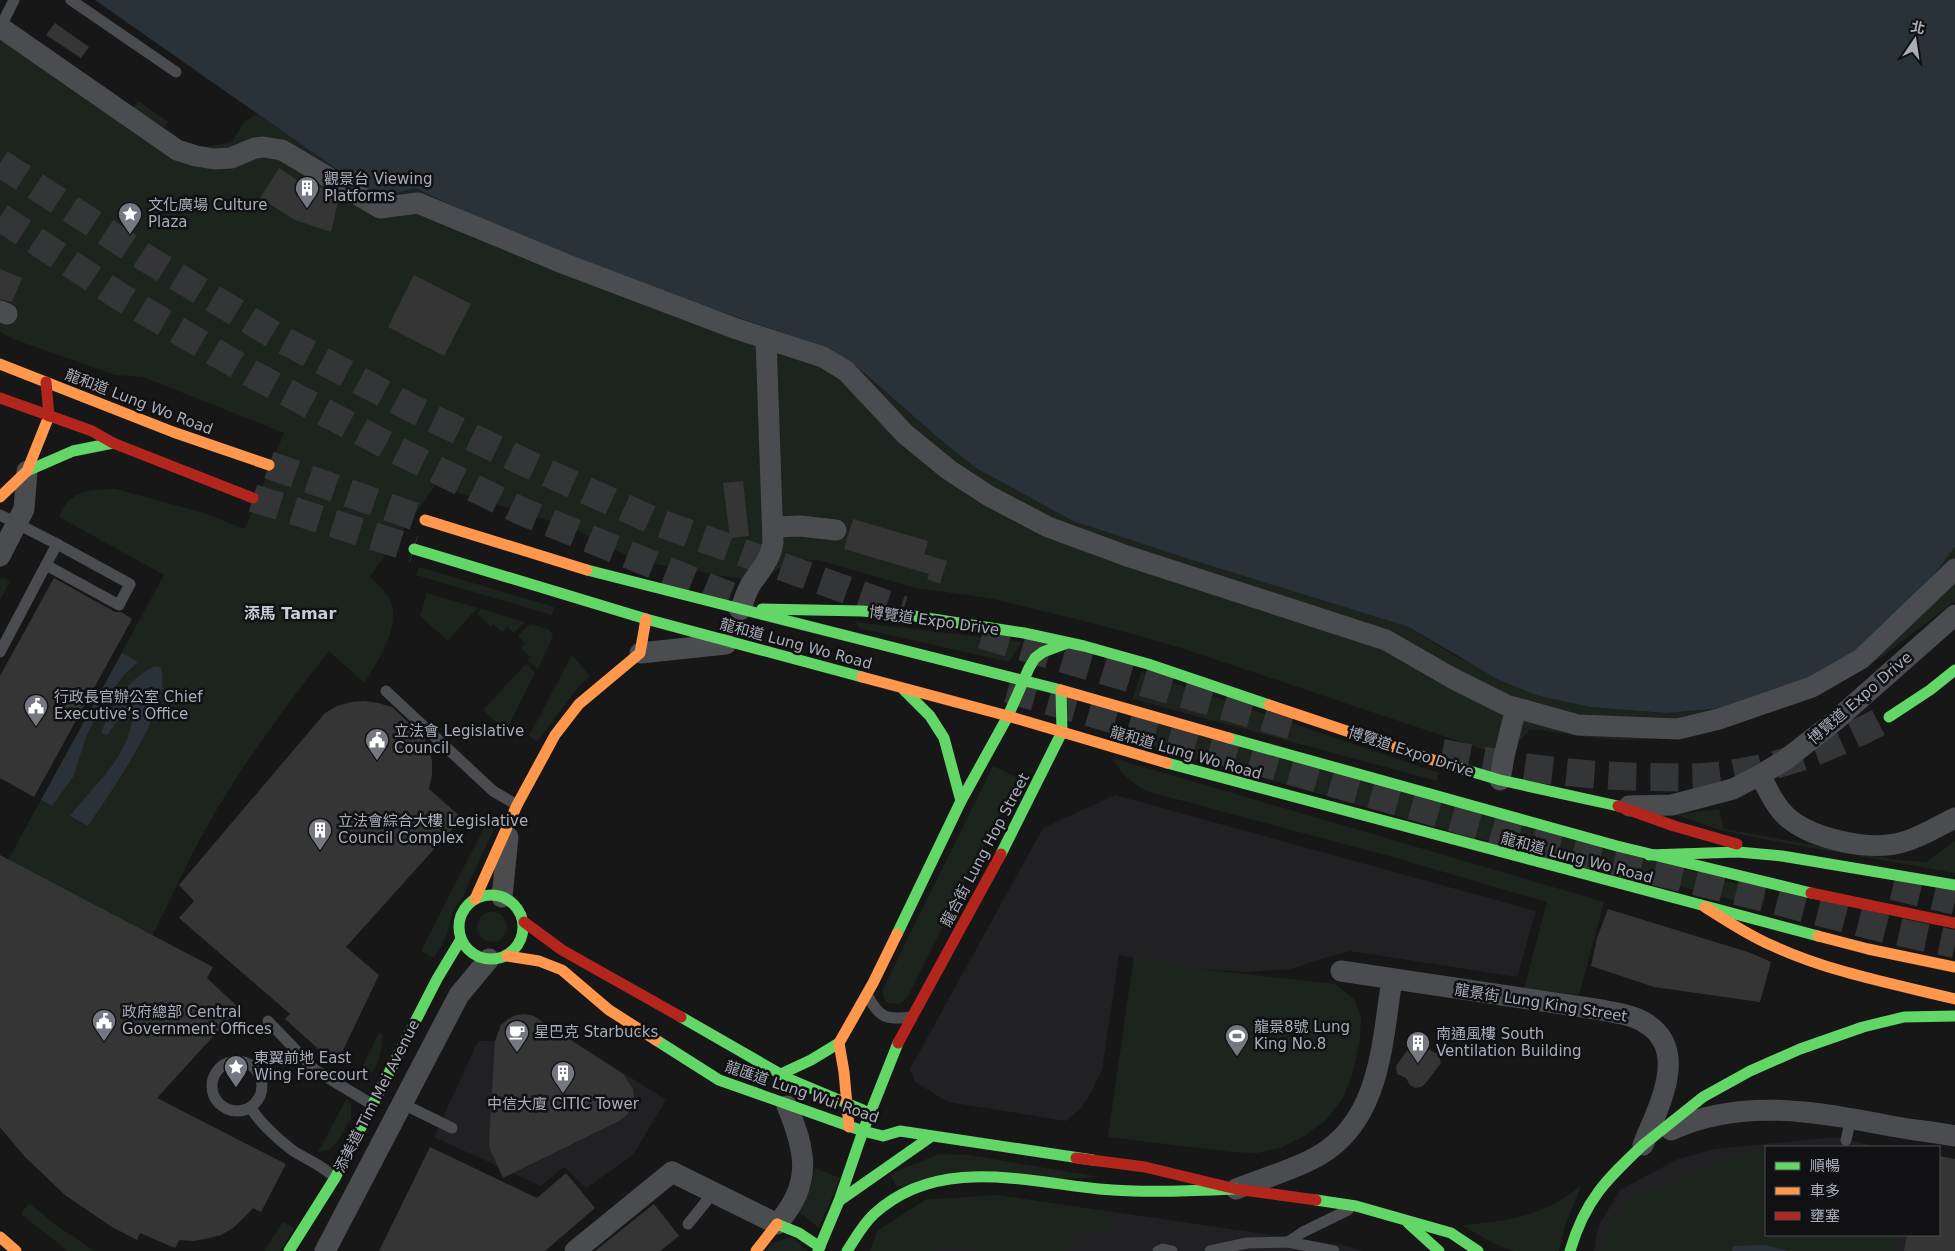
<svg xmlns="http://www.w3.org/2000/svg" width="1955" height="1251" font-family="'DejaVu Sans','Noto Sans TC',sans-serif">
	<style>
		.built { fill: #212123 }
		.green { fill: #1d241e }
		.water { fill: #2a3239 }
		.building { fill: #353536 }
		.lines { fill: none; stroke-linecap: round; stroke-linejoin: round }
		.secondary-tunnel { stroke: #343537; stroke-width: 28; stroke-dasharray: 28 14; stroke-linecap: butt }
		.primary-tunnel { stroke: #343537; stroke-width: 28; stroke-dasharray: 28 14; stroke-linecap: butt }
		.highway-tunnel { stroke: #343537; stroke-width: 28; stroke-dasharray: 28 14; stroke-linecap: butt }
		.lane { stroke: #4b4c50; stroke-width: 11 }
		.street { stroke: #4b4c50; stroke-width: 21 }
		.fast { stroke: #63d668; stroke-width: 11 }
		.slow { stroke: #ff974d; stroke-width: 11 }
		.jam { stroke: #b3261e; stroke-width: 11 }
		.labels { text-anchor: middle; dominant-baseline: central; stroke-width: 5; stroke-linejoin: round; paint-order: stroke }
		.poi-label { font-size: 15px; fill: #a8adb8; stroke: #111113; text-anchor: start }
		.street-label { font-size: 15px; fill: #a8adb8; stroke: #111113 }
		.neighbourhood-label { font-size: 16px; font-weight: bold; fill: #c9ccd4; stroke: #111113 }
	</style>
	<rect width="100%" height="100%" fill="#171717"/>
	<g class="built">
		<path d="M1115,795L1536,911L1517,977L1350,951L1324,958L1291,969L1247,972L1201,969L1119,955L1102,1070L1092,1091L1080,1109L1066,1121L948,1102L915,1082L910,1069L1043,828Z"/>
		<path d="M516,1015L534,1016L666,1100L633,1155L586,1188L564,1167L541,1186L434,1137L478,1041H495L501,1025L508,1019Z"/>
		<path d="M1835,1137L1878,1147H1766V1235H1939V1156L1955,1159V1251H1594L1598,1227L1620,1190L1678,1159L1715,1149Z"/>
		<path d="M997,1195L1347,1246L1362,1251H870L925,1200Z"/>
	</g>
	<g class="green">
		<path d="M0,15L133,107L139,101L168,122L164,128C196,151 193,149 232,142L245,121L258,114L378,198L415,188L480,219L783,334L831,349L844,356L943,442L976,468L1073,521L1189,559L1409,627L1457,657L1539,696L1590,707L1666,713L1920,593L1955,547V601L1882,657L1850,673L1683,738L1623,740L1585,737L1539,730H1530L1518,742L1497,754L1181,648L1100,625L989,598L916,588L822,561C801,557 777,563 765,583L637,561L573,528L440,487L437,483L370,576C376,583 386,591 390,600C402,624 377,664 364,683L329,651C287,704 247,758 213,816C190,855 172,897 151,938C120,997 89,1057 58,1116L253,1208C233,1234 213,1243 180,1240L175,1248L140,1233L137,1240C79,1210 42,1177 0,1127V968L8,860L164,575L59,517C69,490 90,489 116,489L204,513L245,529L284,433L143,377L115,375L13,339L0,332Z"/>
		<path d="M419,567L554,607L552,615L416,575Z"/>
		<path d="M2,577L10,581L0,600V580Z"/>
		<path d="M427,593L477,608L448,641L420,616Z"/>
		<path d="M481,609L525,622L514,633L507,627L502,632L493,624L490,626L477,614Z"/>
		<path d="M855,622L1022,642L1009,662L859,628Z"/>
		<path d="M530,624L550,630L553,636L538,669L528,660L531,657L521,648L525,643L518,636Z"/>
		<path d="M572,655L590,676L578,687L538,741L529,736Z"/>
		<path d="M526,664L535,673L506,731L483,710Z"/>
		<path d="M1141,672L1439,773L1437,781L1133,699Z"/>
		<path d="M1157,723L1766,892L1763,908L1637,875L1467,836L1150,746Z"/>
		<path d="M1113,758L1604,902L1579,995L1524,988L1547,902L1389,856L1146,791C1130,781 1120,774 1113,758Z"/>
		<path d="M993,766L1018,778L907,998L900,1004L889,1003L885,1001L882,991Z"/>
		<path d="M1719,809L1724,829L1897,860L1926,862L1955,841V873L1768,840L1720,830L1676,815Z"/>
		<path d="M489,818L497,822L463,896L453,912L446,937L434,958L421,951Z"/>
		<circle cx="492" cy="927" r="15"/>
		<path d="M1134,956L1201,969L1335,984L1354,999L1361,1016L1360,1039L1352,1076L1343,1098L1326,1120L1304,1136L1280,1148L1257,1153L1232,1152L1108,1137Z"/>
		<path d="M379,1033L383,1035C380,1053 381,1071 362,1078L360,1071Z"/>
		<path d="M347,1098L351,1107V1118L336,1144L328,1150L318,1152Z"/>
		<path d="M1766,1148V1235H1895L1893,1251H1601L1607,1231L1626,1201L1716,1162L1759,1149Z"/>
		<path d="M939,1154L969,1155L1100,1177L897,1187L890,1174Z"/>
		<path d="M815,1168L840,1178L819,1228L799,1212L811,1186Z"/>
		<path d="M1581,1186L1565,1226L1559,1251H1513L1493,1243L1462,1225C1493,1222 1524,1219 1552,1205C1562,1200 1572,1192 1581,1186Z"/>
		<path d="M997,1195L1113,1213L1109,1229C1080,1230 1082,1226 1065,1251H975L970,1247C959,1251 948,1251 938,1247L932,1248L933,1251H870L877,1231L925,1200Z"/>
		<path d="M29,1203L54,1224L95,1251H68L21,1214Z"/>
		<path d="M283,1222L294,1228L280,1251H264Z"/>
		<path d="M792,1237L807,1251H766L772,1243Z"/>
	</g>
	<g class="water">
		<path d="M95,0H1955V547L1920,593L1858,649L1811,677L1718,708L1666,713L1590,707L1539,696L1499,680L1409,627L1189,559L1073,521L976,468L943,442L855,365L831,349L610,274L480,219L415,188L378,198Z"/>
		<path d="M122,653L138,662L124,675L102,704L86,737L73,777L52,806L41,800Z"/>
		<path d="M155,666L160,667C177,701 107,797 88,826L70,816C95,783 128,759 133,715L130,711L124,712L107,735L101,733C111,707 128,678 155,666Z"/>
		<path d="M1765,1245L1789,1251H1732L1733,1246Z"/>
	</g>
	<g class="building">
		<path d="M55,23L89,47L81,58L46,35Z"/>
		<path d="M279,168L314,192L317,185L339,198L331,232L295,220L260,198Z"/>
		<path d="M0,269L22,278L12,302L0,299Z"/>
		<path d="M414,275L471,304L444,356L388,327Z"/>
		<path d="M743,481L749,536L730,538L723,483Z"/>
		<path d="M853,519L928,541L924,554L947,561L940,584L927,579L929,574L844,549Z"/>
		<path d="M54,578L115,612H121L132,619L34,797L0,778V676Z"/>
		<path d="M364,701L378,703L392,707L424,737L429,747L432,761V775L429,789L462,818L346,947L379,975L336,1065L285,1019L290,1014L179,918L194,901L179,885L325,713L337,706L351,702Z"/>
		<path d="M0,855L213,967L207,978L239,1008L157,1098L286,1164L261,1212L253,1208L233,1228L221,1235L194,1241L179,1240L175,1248L140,1233L137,1240L112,1227L65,1195L24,1156L0,1127Z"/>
		<path d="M1608,909L1751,953L1771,962L1760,1002L1654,987L1591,966L1597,938Z"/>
		<path d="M525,1014L534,1016L541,1021L623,1074L633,1089L634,1098L628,1114L621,1120L503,1178L490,1149L489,1140L495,1041L501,1025L508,1019L516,1015Z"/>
		<path d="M1422,1041L1431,1051L1438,1054L1441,1063L1425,1084L1421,1087L1415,1088L1410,1085L1406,1078L1397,1074L1396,1066L1411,1045L1415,1042Z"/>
		<path d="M430,1147L537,1198L566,1173L595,1208L545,1251H379Z"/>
		<path d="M1939,1156L1955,1159V1251H1904L1907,1235H1939Z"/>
		<path d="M654,1204L679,1236L660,1251H595Z"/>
	</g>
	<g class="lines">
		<path class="secondary-tunnel" d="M253,498L414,549"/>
		<path class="primary-tunnel" d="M269,465L425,520"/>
		<g class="highway-tunnel">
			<path d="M0,163L149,260L274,335L411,408L530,465L654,521L903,610"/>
			<path d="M0,217L119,296L254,375L392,448L521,511L730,596"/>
			<path d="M982,635L1296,727"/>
			<path d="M1008,689L1557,848L1769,899L1889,930L1955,944"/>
			<path d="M1442,753C1513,767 1585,777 1657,777C1684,778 1710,778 1736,773C1793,764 1838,744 1889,717"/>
			<path d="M1893,886L1955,901"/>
		</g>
		<g class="lane">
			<path d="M71,0L176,72"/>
			<path d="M5,18L14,0"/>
			<path d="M0,515L57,544L0,652"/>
			<path d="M46,565L119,605L130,584L57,544"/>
			<path d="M386,691L493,791L517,805"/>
			<path d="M868,996C879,1018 887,1020 911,1017"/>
			<path d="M268,1021L315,1070L373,1105"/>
			<circle cx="237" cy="1086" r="25"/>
			<path d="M401,1103L452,1128"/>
			<path d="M251,1108C259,1122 279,1140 292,1150C307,1160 323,1165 335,1178"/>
			<path d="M1846,1140L1851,1118"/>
			<path d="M688,1224L713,1193"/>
			<path d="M1288,1242L1303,1232L1348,1210"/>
			<path d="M1158,1251L1163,1249L1172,1251"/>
			<path d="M1210,1251L1247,1243L1288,1242L1334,1251"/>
		</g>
		<g class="street">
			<path d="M0,27L177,150L196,156L214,159L231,158L255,148L263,147L282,150L380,208L418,203L565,264L734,328L823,357L846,371L905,434L949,470L989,496L1048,527L1127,556L1386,640L1452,678L1506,705L1578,725L1678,729L1719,719L1812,687L1861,659L1955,569"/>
			<path d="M0,311L7,314"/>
			<path d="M773,527L800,526L836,530"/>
			<path d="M0,556L24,509L27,471"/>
			<path d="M740,610C744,601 746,592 751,584C760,570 770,561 773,543L766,339"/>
			<path d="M640,653L726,644"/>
			<path d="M1760,775C1768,790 1775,806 1787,817C1812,839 1871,852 1903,842C1921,837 1938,826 1955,818"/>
			<path d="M1500,780L1504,756L1516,708"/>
			<path d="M1629,806L1672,805L1733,789L1760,775L1785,760L1835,721L1955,615"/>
			<path d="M502,897L508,837"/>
			<path d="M1341,971L1602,1010C1615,1013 1630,1014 1642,1021C1692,1048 1658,1107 1643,1145"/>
			<path d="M1671,1130C1742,1097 1817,1112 1891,1126C1912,1130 1934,1132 1955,1136"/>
			<path d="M1236,1189C1261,1179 1296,1169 1318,1156C1381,1120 1382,1042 1392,979"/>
			<path d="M325,1251L459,995L489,959"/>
			<path d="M575,1251L672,1172L777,1224C813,1184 806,1151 787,1106"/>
		</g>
		<g class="fast">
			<path d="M27,471L73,451L113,443"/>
			<path d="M414,549L646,619L862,677"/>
			<path d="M587,570L1061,690L1062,732L1001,854"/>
			<path d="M762,609L862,611L907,615L1024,633L1084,646L1148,664L1269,705"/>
			<path d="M904,690L930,716L944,738L961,801"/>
			<path d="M1889,717L1930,690L1955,670"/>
			<path d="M1229,738L1617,846L1811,893"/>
			<path d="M1439,762L1500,780L1618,806"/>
			<path d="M1167,763L1818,936"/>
			<path d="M1649,855L1738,852L1782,856L1955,885"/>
			<circle cx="491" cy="927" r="32"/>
			<path d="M897,934L961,801L1008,716L1029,668L1035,658L1043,652L1067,643"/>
			<path d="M681,1017L789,1079L863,1110"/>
			<path d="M656,1040L719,1080L863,1131L883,1136L900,1131L1093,1160"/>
			<path d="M781,1074L811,1060L839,1043"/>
			<path d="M1643,1145L1703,1097L1750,1071L1800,1049L1863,1027L1904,1017L1955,1016"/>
			<path d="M1316,1200L1356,1206L1451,1233L1478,1251"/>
			<path d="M839,1201L929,1138"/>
			<path d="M1408,1223L1439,1251"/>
			<path d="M777,1224L799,1233L820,1247"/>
			<path d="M289,1251L335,1178L437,979L461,939"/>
			<path d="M818,1251L839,1201L863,1131L898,1043"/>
			<path d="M847,1251C855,1239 863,1224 874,1214C937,1156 1023,1181 1099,1189C1145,1193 1190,1191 1236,1189"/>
			<path d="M1570,1251C1585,1200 1606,1180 1643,1145"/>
		</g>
		<g class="slow">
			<path d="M0,364L173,432L269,465"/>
			<path d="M0,497L27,471L49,416"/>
			<path d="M425,520L587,570"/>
			<path d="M862,677L1008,716L1167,763"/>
			<path d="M1061,690L1229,738"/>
			<path d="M1269,705L1439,762"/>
			<path d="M475,899L517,805L555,735L579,704L640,653L646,619"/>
			<path d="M1705,907C1727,921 1748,935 1771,945C1829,972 1894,984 1955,999"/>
			<path d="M1818,936L1868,949L1955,967"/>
			<path d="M507,956L539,961L562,970L609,1010L656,1040"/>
			<path d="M849,1127L844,1072L839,1043L873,983L897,934"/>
			<path d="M0,1237L16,1251"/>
			<path d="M756,1251L777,1224"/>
		</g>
		<g class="jam">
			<path d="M46,382L49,416"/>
			<path d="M0,398L92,431L113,443L253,498"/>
			<path d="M1618,806L1674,826L1737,844"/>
			<path d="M1811,893L1955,923"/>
			<path d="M524,922L562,950L681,1017"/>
			<path d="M898,1043L1001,854"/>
			<path d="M1076,1158L1145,1167L1236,1189L1316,1200"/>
		</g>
	</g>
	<defs>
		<g id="building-pin" transform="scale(1.25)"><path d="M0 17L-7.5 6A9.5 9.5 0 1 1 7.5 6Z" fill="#757880" stroke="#111113"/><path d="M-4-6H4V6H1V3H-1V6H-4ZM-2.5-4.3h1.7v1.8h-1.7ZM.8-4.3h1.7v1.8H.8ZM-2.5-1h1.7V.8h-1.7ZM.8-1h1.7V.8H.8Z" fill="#fff"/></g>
		<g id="sight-pin" transform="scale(1.25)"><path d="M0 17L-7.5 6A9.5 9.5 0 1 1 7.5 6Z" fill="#757880" stroke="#111113"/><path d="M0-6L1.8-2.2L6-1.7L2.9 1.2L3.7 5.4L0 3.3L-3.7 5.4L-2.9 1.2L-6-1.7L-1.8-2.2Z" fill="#fff"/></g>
		<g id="civic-pin" transform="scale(1.25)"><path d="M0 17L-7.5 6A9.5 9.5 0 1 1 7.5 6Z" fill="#757880" stroke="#111113"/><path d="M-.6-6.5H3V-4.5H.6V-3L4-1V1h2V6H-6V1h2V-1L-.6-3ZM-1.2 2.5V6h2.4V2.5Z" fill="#fff"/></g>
		<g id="cafe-pin" transform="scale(1.25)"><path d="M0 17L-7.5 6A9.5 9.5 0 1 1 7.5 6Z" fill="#757880" stroke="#111113"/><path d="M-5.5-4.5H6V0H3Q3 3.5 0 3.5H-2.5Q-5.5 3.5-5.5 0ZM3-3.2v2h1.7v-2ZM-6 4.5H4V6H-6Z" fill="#fff"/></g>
		<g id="stadium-pin" transform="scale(1.25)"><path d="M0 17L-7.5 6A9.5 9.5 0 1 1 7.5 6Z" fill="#757880" stroke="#111113"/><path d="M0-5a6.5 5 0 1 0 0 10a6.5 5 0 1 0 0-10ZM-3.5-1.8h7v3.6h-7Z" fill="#fff"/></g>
	</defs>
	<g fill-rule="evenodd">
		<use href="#building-pin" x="307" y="188"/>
		<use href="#sight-pin" x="130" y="214"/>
		<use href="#civic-pin" x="36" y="706"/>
		<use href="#civic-pin" x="377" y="740"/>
		<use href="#building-pin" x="320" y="830"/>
		<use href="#civic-pin" x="104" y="1021"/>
		<use href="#cafe-pin" x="517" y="1032"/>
		<use href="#stadium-pin" x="1237" y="1036"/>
		<use href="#building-pin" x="1418" y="1043"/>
		<use href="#sight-pin" x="236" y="1067"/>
		<use href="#building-pin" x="563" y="1073"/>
	</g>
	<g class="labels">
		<g class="poi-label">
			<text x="324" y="179">觀景台 Viewing<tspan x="324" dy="17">Platforms</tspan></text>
			<text x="148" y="205">文化廣場 Culture<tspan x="148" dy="17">Plaza</tspan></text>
			<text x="54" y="697">行政長官辦公室 Chief<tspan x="54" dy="17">Executive’s Office</tspan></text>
			<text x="394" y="731">立法會 Legislative<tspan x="394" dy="17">Council</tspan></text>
			<text x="338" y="821">立法會綜合大樓 Legislative<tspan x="338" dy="17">Council Complex</tspan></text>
			<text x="122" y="1012">政府總部 Central<tspan x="122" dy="17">Government Offices</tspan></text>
			<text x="1254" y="1027">龍景8號 Lung<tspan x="1254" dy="17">King No.8</tspan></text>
			<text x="534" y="1032">星巴克 Starbucks</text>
			<text x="1436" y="1034">南通風樓 South<tspan x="1436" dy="17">Ventilation Building</tspan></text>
			<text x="254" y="1058">東翼前地 East<tspan x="254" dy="17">Wing Forecourt</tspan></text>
			<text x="563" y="1104" text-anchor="middle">中信大廈 CITIC Tower</text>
		</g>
		<g class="street-label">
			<text transform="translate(139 402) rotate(21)">龍和道 Lung Wo Road</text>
			<text transform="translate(934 621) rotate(8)">博覽道 Expo Drive</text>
			<text transform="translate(796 644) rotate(15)">龍和道 Lung Wo Road</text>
			<text transform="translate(1860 698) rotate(-41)">博覽道 Expo Drive</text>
			<text transform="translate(1411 752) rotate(18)">博覽道 Expo Drive</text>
			<text transform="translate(1186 753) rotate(16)">龍和道 Lung Wo Road</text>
			<text transform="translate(985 850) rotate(-62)">龍合街 Lung Hop Street</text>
			<text transform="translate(1577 858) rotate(15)">龍和道 Lung Wo Road</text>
			<text transform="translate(1541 1003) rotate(9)">龍景街 Lung King Street</text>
			<text transform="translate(802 1092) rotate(19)">龍匯道 Lung Wui Road</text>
			<text transform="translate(377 1096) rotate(-63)">添美道 Tim Mei Avenue</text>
		</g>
		<g class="neighbourhood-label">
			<text x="290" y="613">添馬 Tamar</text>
		</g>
	</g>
	<rect x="1765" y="1146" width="175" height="90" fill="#111113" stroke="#4d4f55"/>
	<rect x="1775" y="1162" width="25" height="8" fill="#63d668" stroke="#4d4f55"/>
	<text x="1810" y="1171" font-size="15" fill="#a8adb8">順暢</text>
	<rect x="1775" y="1187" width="25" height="8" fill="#ff974d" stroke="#4d4f55"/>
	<text x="1810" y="1196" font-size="15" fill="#a8adb8">車多</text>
	<rect x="1775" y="1212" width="25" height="8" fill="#b3261e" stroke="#4d4f55"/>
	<text x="1810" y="1221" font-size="15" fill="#a8adb8">壅塞</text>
	<g transform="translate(1915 40) rotate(13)" stroke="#111113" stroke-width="4" paint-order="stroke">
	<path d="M0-4L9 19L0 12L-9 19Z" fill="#a8adb8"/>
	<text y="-8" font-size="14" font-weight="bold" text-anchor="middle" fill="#a8adb8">北</text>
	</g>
</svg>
